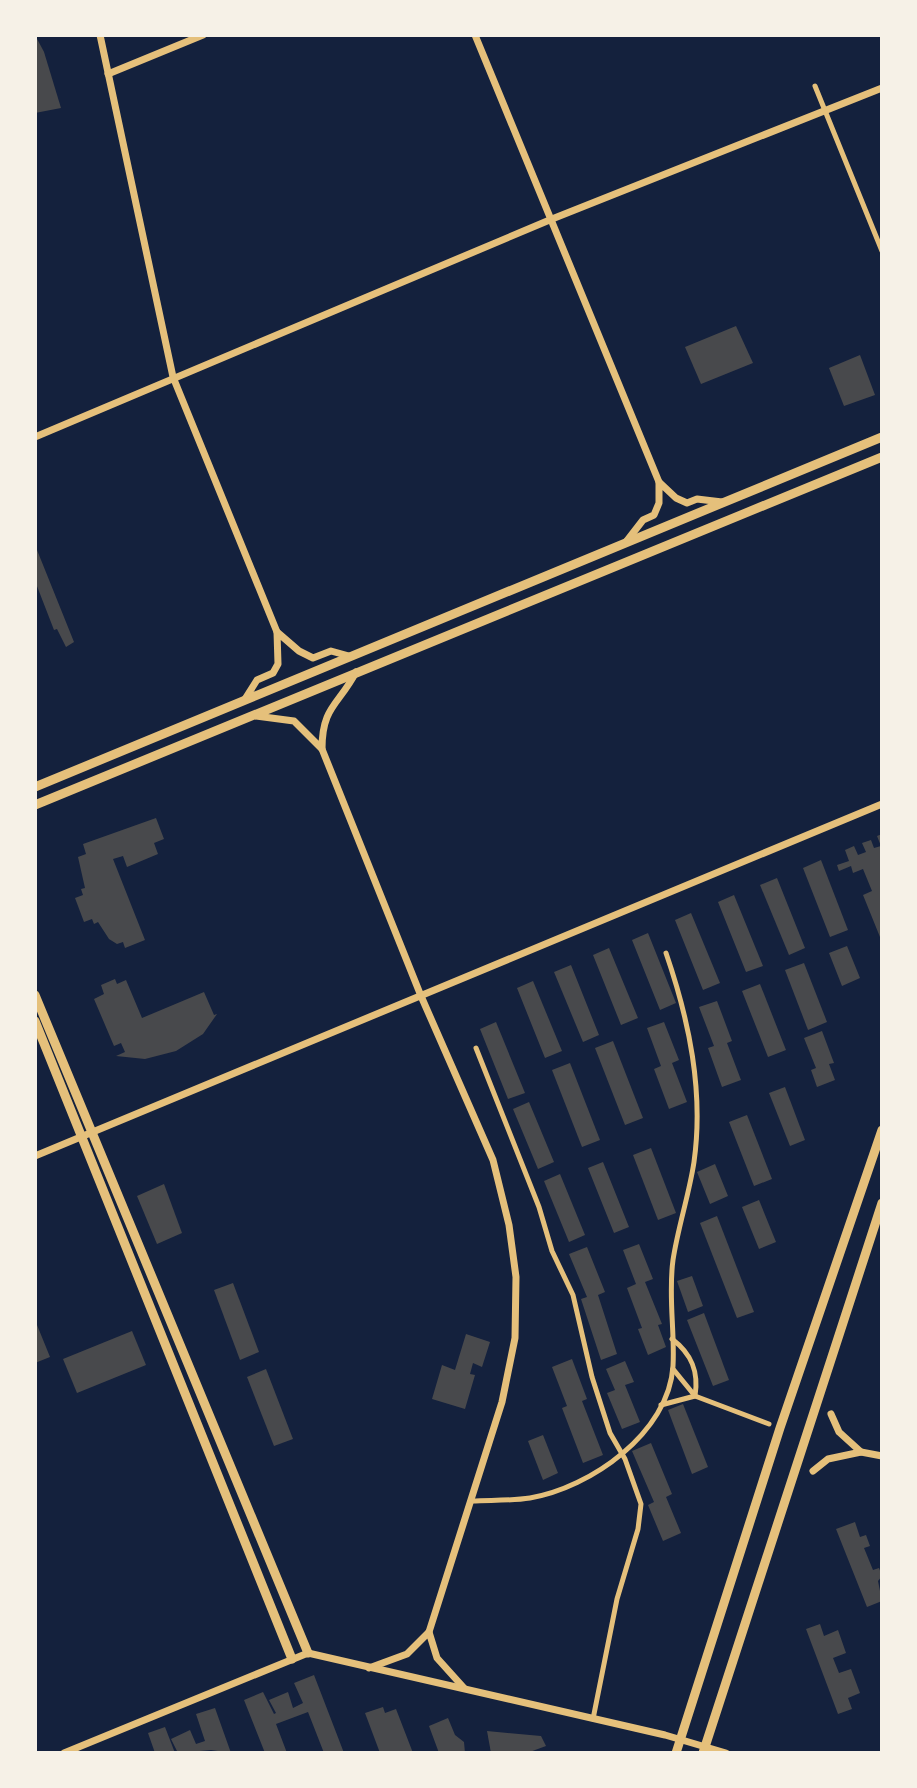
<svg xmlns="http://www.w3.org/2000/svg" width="917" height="1788" font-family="'Sofia Sans Condensed',sans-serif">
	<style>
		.building { fill: #48494c }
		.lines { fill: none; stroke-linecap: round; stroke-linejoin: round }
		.minor { stroke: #e5c07b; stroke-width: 5 }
		.tertiary { stroke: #e5c07b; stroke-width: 7 }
		.primary { stroke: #e5c07b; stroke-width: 9 }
	</style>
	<rect width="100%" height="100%" fill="#14213d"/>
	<g class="building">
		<path d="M35,35L44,52L61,108L35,113Z"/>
		<path d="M736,326L753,363L701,384L685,347Z"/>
		<path d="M860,355L875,395L844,406L829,368Z"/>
		<path d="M35,545L74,642L66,647L57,629L54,630L35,581Z"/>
		<path d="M156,818L164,839L154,843L158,854L127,867L123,856L113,859L145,940L125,948L123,942L117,944L109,939L98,922L94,924L92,919L84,922L75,898L83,895L81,889L85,888L78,857L86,854L83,844Z"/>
		<path d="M882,834V942L863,895L872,891L863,869L853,873L851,866L839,871L837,865L849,861L845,850L854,846L858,855L866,852L862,843L871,840L874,848L881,846L877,836Z"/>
		<path d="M821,860L848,930L830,937L803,868Z"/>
		<path d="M777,878L805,948L789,955L760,885Z"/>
		<path d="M734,895L763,966L746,972L718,902Z"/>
		<path d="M691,913L720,983L703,990L675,920Z"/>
		<path d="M648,933L676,1003L660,1010L632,940Z"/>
		<path d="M847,946L860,978L842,986L829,953Z"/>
		<path d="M609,948L638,1018L621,1025L593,955Z"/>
		<path d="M804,963L827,1022L808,1030L785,970Z"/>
		<path d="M571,965L599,1035L583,1042L554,972Z"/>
		<path d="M115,979L117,984L126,980L142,1018L204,992L214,1015L217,1014L203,1034L176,1051L145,1059L116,1056L125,1052L121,1043L114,1046L94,999L104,994L101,985Z"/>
		<path d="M533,981L562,1051L545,1058L517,988Z"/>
		<path d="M760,984L786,1050L768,1057L742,991Z"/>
		<path d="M717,1001L732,1041L727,1043L741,1080L722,1087L708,1048L714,1046L699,1007Z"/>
		<path d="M496,1022L525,1093L508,1099L480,1029Z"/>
		<path d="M664,1022L679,1060L672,1063L687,1102L669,1109L654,1069L661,1066L647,1028Z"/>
		<path d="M822,1031L834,1063L829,1064L835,1080L817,1087L811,1070L816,1068L804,1038Z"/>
		<path d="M613,1041L643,1118L625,1125L595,1048Z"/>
		<path d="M570,1063L600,1140L582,1147L552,1070Z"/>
		<path d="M785,1087L805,1140L790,1146L769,1093Z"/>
		<path d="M529,1102L554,1162L538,1169L513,1109Z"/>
		<path d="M747,1115L772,1179L754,1186L729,1122Z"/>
		<path d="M651,1148L676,1213L658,1220L633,1155Z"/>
		<path d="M603,1162L629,1227L614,1233L588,1168Z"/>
		<path d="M715,1164L728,1196L710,1204L697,1172Z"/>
		<path d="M560,1174L585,1235L569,1242L544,1181Z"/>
		<path d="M164,1184L182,1233L157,1244L137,1196Z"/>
		<path d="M759,1200L776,1242L759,1249L742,1207Z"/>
		<path d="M717,1216L754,1312L737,1318L700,1223Z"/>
		<path d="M639,1244L653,1279L645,1282L662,1324L658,1325L666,1347L648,1355L638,1329L642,1328L627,1288L636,1284L623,1250Z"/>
		<path d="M587,1247L605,1292L598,1295L617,1354L601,1360L581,1299L587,1297L569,1254Z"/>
		<path d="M692,1276L703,1306L688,1312L677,1281Z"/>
		<path d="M233,1283L259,1352L240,1360L214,1290Z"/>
		<path d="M704,1313L729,1380L713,1386L687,1320Z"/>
		<path d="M35,1320L50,1357L35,1363Z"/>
		<path d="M132,1331L146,1365L77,1393L63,1359Z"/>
		<path d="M466,1334L490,1342L482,1367L473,1363L470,1374L475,1375L465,1409L432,1399L442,1365L455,1370Z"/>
		<path d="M572,1359L587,1399L582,1401L603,1455L583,1463L562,1408L567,1406L552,1367Z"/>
		<path d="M625,1361L634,1382L625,1385L640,1422L622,1429L607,1393L615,1390L606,1369Z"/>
		<path d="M266,1369L293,1439L274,1446L247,1377Z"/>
		<path d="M683,1404L708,1467L692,1474L668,1410Z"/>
		<path d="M543,1435L558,1473L543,1480L528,1441Z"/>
		<path d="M651,1443L672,1494L666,1497L681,1533L663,1541L648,1505L654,1502L632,1451Z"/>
		<path d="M855,1522L860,1537L866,1535L870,1546L864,1548L873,1570L879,1568L882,1576L878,1581L882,1601L867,1607L836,1529Z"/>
		<path d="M820,1624L824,1636L838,1630L846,1653L833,1658L839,1673L851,1669L860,1693L848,1698L852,1709L838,1714L806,1629Z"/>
		<path d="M314,1675L344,1753H324L308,1712L276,1724L287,1753H265L244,1700L263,1692L274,1714L276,1713L269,1700L288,1692L293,1708L303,1703L294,1683Z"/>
		<path d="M383,1707L385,1713L396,1709L413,1753H380L365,1713Z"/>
		<path d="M215,1708L231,1753L211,1750L178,1753L171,1739L190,1730L196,1744L205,1741L196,1714Z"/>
		<path d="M448,1718L455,1735L464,1742L465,1753H439L429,1726Z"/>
		<path d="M165,1727L175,1753H155L148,1733Z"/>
		<path d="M487,1731L541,1736L546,1746L527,1753H491Z"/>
	</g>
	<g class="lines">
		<g class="minor">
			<path d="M815,86L882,251"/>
			<path d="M476,1048L539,1207L552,1251L573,1295L592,1377L610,1433L625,1459L641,1504L638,1529L617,1599L593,1719"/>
			<path d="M673,1369L695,1396L769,1424"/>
			<path d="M661,1405L695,1396C699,1372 692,1354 672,1339"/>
			<path d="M472,1501C491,1500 511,1501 530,1498C590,1488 669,1433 673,1366C675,1331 668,1296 673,1260C678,1227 689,1195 694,1162C704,1091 689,1020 666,953"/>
		</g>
		<g class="tertiary">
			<path d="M100,35L173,377L277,632"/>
			<path d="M475,35L659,482"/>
			<path d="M108,74L203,35"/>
			<path d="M35,437L552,219L882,88"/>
			<path d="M626,542L643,520L654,515L659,503V482L676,498L687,503L697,499L722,502"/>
			<path d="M245,699L257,680L273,673L278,664L277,632L299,651L313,658L331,651L349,656"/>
			<path d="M256,716L294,721L322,749C322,706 339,705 356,672"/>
			<path d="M322,749L421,996L493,1160L509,1225L516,1277L515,1338L502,1402L429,1632"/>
			<path d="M35,1156L882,804"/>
			<path d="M861,1452L882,1456"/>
			<path d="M813,1471L828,1459L861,1452L839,1432L831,1414"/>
			<path d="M369,1668L407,1654L429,1632L437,1658L464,1688"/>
			<path d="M64,1753L308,1653L665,1735L726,1753"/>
		</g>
		<g class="primary">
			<path d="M35,787L882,437"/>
			<path d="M35,805L882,457"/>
			<path d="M35,995L308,1653"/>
			<path d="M35,1021L292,1659"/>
			<path d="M676,1753L780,1428L882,1130"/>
			<path d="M703,1753L882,1203"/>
		</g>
	</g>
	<rect width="917" height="1788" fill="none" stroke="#f6f1e7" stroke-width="74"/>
</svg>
